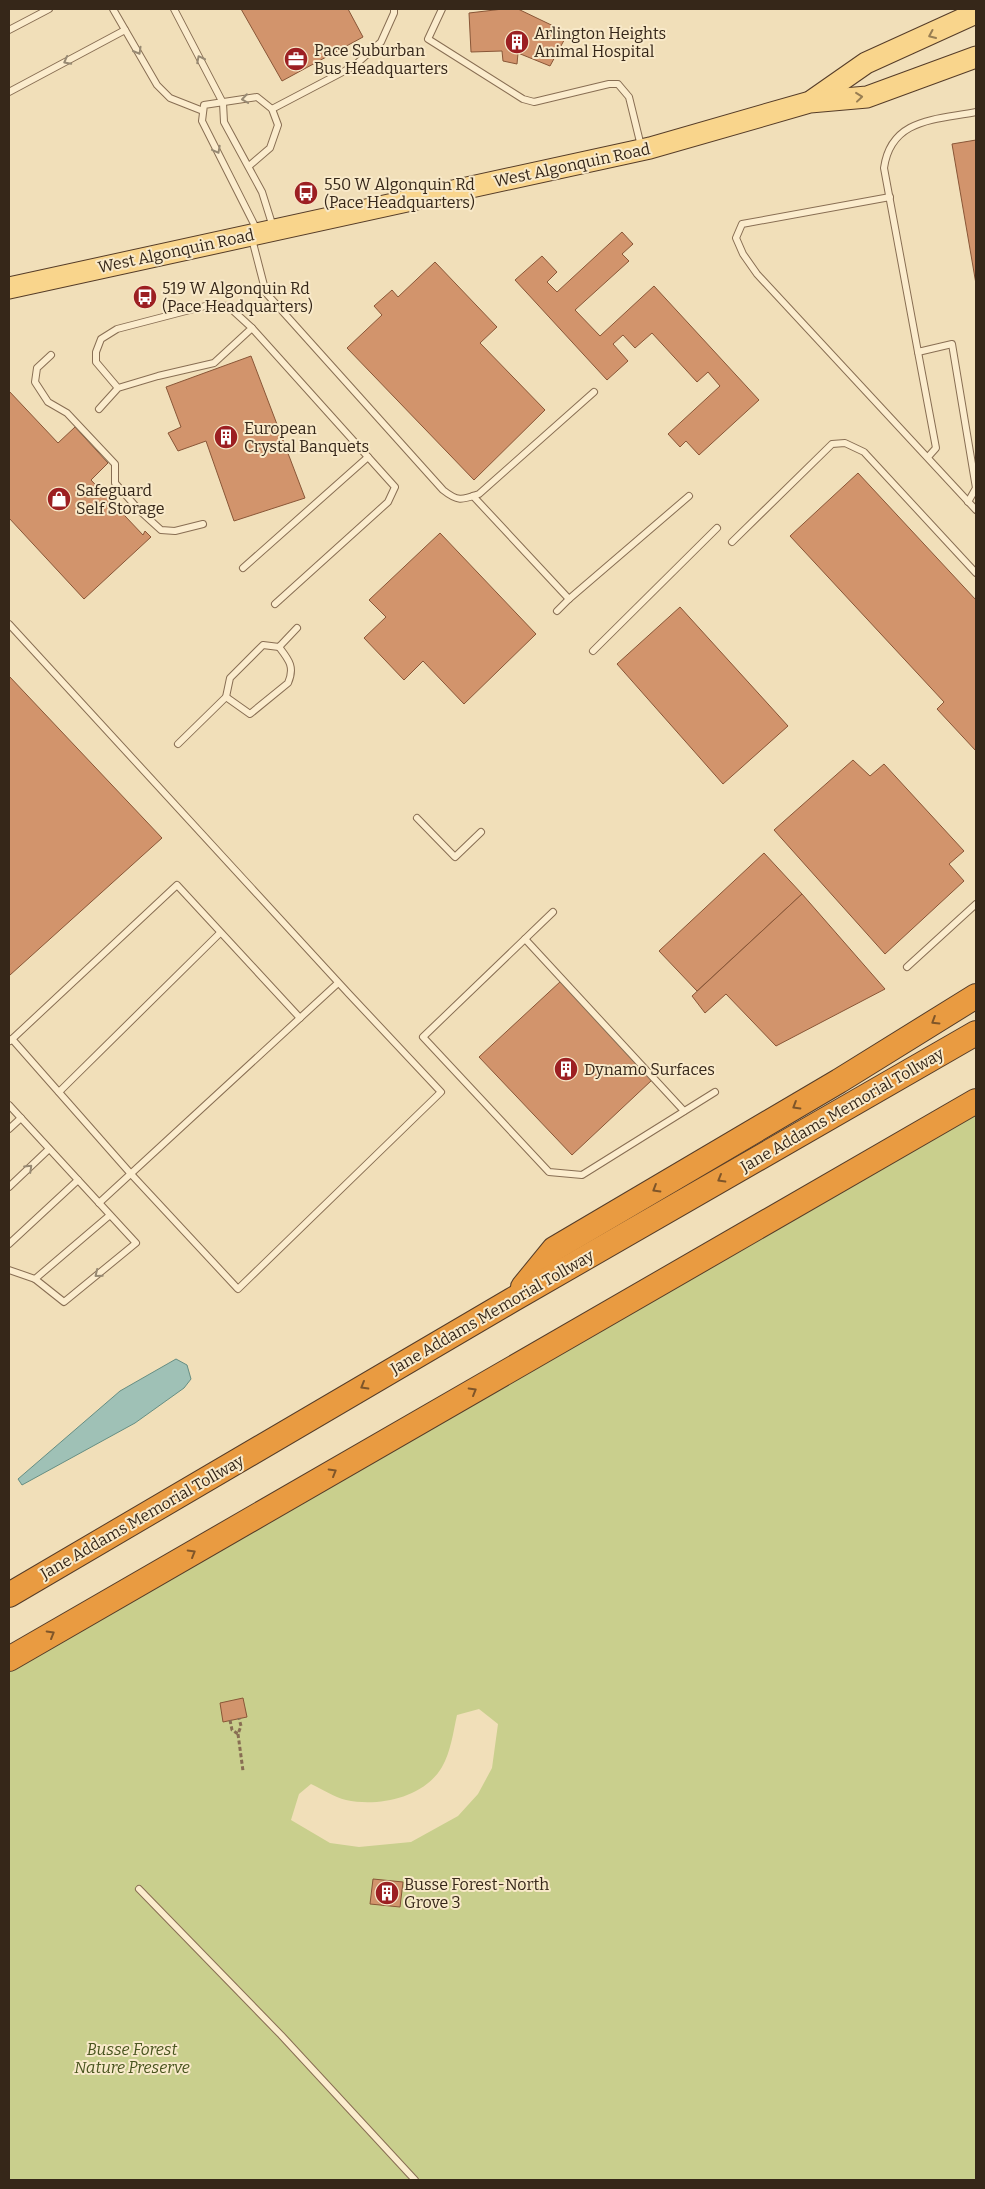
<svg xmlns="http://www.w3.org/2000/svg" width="985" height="2189" font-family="Bitter,serif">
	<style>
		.green { fill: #c9cf8d; fill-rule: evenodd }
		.water { fill: #9fc1b6; stroke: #668e83 }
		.building { fill: #d2946c; stroke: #895637 }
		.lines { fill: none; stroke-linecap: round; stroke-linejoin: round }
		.lane-casing { stroke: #886e53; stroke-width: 8 }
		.primary-casing { stroke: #553c28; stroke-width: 23 }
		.highway-casing { stroke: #553c28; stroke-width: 26 }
		.path { stroke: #886e53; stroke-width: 3; stroke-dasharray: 4 2.5; stroke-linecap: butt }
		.lane { stroke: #fbeccd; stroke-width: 6 }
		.primary { stroke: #f9d58c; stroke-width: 21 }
		.highway { stroke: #e99b41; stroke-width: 24 }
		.oneway { stroke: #987e52 }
		.oneway2 { stroke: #988a73 }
		.oneway3 { stroke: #7e5529 }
		.labels { text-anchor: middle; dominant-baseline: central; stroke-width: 4; stroke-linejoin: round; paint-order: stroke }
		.poi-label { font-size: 16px; fill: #362719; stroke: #f8e9c9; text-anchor: start }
		.street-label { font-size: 16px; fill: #362719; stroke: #f8e9c9 }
		.park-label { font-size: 16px; font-style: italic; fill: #48541e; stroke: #f8e9c9 }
	</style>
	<rect width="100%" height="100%" fill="#f1dfb9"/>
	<path class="green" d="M976,1102V2180H9V1662ZM479,1709L498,1724L492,1768L478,1794L458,1816L411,1842L359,1847L330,1843L291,1820L299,1794L311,1784C322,1789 334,1797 346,1800C378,1807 424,1798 442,1767C451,1751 453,1733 457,1715Z"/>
	<path class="water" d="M176,1359L187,1365L191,1379L184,1388L135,1423L22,1485L18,1479L120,1391Z"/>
	<g class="building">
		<path d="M241,9H348L363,37L282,81Z"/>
		<path d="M503,9H518L568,33L550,66L518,53L517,64L503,61L502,51L471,52L469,13Z"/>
		<path d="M976,140V284L952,144Z"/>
		<path d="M622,232L633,244L622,254L629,261L575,310L600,336L654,286L759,400L699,455L686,441L680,447L668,434L720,386L708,372L697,382L652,333L635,348L623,335L613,344L628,361L607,380L515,280L542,256L557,272L547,282L557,292Z"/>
		<path d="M435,262L497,327L480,343L545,410L474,480L347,348L382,315L374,306L392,290L398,297Z"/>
		<path d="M251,356L305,498L234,521L206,441L178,451L168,433L181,427L166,387Z"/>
		<path d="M9,391L58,443L75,427L108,463L91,480L143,535L145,531L151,537L84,599L9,518Z"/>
		<path d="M858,473L976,600V751L937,709L944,702L790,536Z"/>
		<path d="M440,533L536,634L464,704L423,661L404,680L364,638L386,617L369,600Z"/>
		<path d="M680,607L788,726L723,784L617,664Z"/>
		<path d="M9,676L162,838L10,975L9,973Z"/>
		<path d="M853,760L870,776L884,764L964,851L949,864L964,881L885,954L774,830Z"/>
		<path d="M764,853L802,894L697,991L659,951Z"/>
		<path d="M802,894L885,989L776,1046L726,994L705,1013L692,996Z"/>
		<path d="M561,981L652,1080L572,1155L479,1057Z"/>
		<path d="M243,1698L247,1717L223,1722L220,1703Z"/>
		<path d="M373,1879L403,1882L400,1907L370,1904Z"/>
	</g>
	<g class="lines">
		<g class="lane-casing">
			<g id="lane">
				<path d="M113,9L157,85L170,98L203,111"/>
				<path d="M174,9L223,103L224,122L262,192L273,227"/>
				<path d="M442,9L428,39L523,99L534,102L609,84H618L629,97L641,146"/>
				<path d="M9,30L49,9"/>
				<path d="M9,92L125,30"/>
				<path d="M272,109L354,66L381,42L394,13V9"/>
				<path d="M249,166L270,148L278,125L272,109L257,97L204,105L202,121L257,230"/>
				<path d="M890,197L742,224L736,238L743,254L757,274L976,510"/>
				<path d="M252,239L266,293L443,490C458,502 462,500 479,494L594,392"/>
				<path d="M252,328L395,487L388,502L275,604"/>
				<path d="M918,352L936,448L928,457"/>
				<path d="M51,355L37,368L35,382L48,402L67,413L115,464V483L139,510L161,530L175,531L203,524"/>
				<path d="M99,409L118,388L158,376L214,363L252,328L228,306L209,305L117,329L101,339L96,352V362L118,388"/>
				<path d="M473,496L569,599"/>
				<path d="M968,502L976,488L952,344L918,352L884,168C891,118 936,120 976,112"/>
				<path d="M732,542L832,444L845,443L864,452L976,573"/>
				<path d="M243,568L368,457"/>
				<path d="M557,611L569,599L689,496"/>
				<path d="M9,624L349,994L441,1092L238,1289L131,1174L12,1039"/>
				<path d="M593,651L717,528"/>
				<path d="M226,697L250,714L288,683C295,667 289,660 279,647"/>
				<path d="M178,744L226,697L230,678L263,645L279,647L297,628"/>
				<path d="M417,818L455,857L481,832"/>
				<path d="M553,912L423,1037L549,1172L582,1175L715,1092"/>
				<path d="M525,939L684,1111"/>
				<path d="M907,967L976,904"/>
				<path d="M10,1041L177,885L300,1018"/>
				<path d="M59,1092L220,933"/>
				<path d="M9,1105L136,1243L64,1302L35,1279L110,1215"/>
				<path d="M9,1129L21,1118"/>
				<path d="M9,1187L49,1149"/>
				<path d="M99,1203L338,983"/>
				<path d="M9,1244L78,1180"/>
				<path d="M9,1270L35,1279"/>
				<path d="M139,1889L281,2035L415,2180"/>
			</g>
		</g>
		<g class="primary-casing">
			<g id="primary">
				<path d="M813,100L866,63L976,13"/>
				<path d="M9,288L650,148L810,102L867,97L976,57"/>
			</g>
		</g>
		<g class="highway-casing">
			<g id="highway">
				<path d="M523,1287L554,1249L839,1081L976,996"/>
				<path d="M9,1595L512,1300L976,1033"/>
				<path d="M9,1659L976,1101"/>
			</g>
		</g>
		<g class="path">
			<path d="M230,1720L232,1730L238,1734L241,1726L239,1718"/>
			<path d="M238,1734L243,1771"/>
		</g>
		<use href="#lane" class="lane"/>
		<use href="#primary" class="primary"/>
		<use href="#highway" class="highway"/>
	</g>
	<defs><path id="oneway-chevron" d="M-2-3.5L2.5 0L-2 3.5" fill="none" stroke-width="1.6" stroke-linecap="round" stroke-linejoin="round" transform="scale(1.25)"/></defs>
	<g class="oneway">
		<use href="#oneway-chevron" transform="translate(932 35) rotate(156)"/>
		<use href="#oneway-chevron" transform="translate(859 97) rotate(-6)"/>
	</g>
	<g class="oneway2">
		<use href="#oneway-chevron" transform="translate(138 51) rotate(60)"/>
		<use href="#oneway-chevron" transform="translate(200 59) rotate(-117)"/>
		<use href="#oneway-chevron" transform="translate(67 61) rotate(152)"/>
		<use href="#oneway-chevron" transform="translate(245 99) rotate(172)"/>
		<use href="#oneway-chevron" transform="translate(217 150) rotate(62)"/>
		<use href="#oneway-chevron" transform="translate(29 1168) rotate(-44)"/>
		<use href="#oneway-chevron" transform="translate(98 1274) rotate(141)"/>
	</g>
	<g class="oneway3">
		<use href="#oneway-chevron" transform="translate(935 1021) rotate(148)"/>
		<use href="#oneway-chevron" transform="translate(796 1106) rotate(149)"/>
		<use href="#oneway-chevron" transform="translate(721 1179) rotate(150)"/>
		<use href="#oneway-chevron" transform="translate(656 1189) rotate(149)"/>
		<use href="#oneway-chevron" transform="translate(364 1386) rotate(150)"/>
		<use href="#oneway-chevron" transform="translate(473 1391) rotate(-30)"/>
		<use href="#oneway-chevron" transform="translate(333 1472) rotate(-30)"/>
		<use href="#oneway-chevron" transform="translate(192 1553) rotate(-30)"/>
		<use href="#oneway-chevron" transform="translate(51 1634) rotate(-30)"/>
	</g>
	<defs>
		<g id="building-disc" transform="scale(1.25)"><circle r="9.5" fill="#9c1f22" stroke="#f8e9c9"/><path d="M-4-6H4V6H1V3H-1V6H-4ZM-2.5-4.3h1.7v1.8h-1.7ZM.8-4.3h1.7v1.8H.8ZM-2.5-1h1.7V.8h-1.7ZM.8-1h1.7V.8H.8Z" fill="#fff"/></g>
		<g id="office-disc" transform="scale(1.25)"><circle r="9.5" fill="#9c1f22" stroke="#f8e9c9"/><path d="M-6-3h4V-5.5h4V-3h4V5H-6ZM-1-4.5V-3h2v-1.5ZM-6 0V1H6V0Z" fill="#fff"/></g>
		<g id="bus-disc" transform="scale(1.25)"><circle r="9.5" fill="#9c1f22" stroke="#f8e9c9"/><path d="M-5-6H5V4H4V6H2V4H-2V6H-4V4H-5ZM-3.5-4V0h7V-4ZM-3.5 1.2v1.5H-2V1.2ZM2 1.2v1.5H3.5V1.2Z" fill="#fff"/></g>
		<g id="shop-disc" transform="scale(1.25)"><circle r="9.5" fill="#9c1f22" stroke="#f8e9c9"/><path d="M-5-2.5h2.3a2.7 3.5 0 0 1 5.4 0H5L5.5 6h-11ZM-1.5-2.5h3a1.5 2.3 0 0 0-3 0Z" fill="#fff"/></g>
	</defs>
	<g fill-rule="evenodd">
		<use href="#building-disc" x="517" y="42"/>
		<use href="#office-disc" x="296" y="59"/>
		<use href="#bus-disc" x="306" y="193"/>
		<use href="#bus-disc" x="145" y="297"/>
		<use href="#building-disc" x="226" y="437"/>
		<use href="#shop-disc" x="59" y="499"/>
		<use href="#building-disc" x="566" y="1069"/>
		<use href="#building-disc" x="387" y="1893"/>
	</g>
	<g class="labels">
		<g class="poi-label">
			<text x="534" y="33">Arlington Heights<tspan x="534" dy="18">Animal Hospital</tspan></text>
			<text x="314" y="50">Pace Suburban<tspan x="314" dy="18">Bus Headquarters</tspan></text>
			<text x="324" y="184">550 W Algonquin Rd<tspan x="324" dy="18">(Pace Headquarters)</tspan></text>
			<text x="162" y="288">519 W Algonquin Rd<tspan x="162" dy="18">(Pace Headquarters)</tspan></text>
			<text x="244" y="428">European<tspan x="244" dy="18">Crystal Banquets</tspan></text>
			<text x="76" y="490">Safeguard<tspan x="76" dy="18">Self Storage</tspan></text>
			<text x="584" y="1069">Dynamo Surfaces</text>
			<text x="404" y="1884">Busse Forest-North<tspan x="404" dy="18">Grove 3</tspan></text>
		</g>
		<g class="street-label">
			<text transform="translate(572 165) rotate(-12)">West Algonquin Road</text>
			<text transform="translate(176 251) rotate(-12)">West Algonquin Road</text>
			<text transform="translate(842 1110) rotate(-30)">Jane Addams Memorial Tollway</text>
			<text transform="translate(492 1312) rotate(-30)">Jane Addams Memorial Tollway</text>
			<text transform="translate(142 1517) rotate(-30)">Jane Addams Memorial Tollway</text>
		</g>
		<g class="park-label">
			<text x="132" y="2049">Busse Forest<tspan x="132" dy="18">Nature Preserve</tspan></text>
		</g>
	</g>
	<rect width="985" height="2189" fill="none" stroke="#362719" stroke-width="20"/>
</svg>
